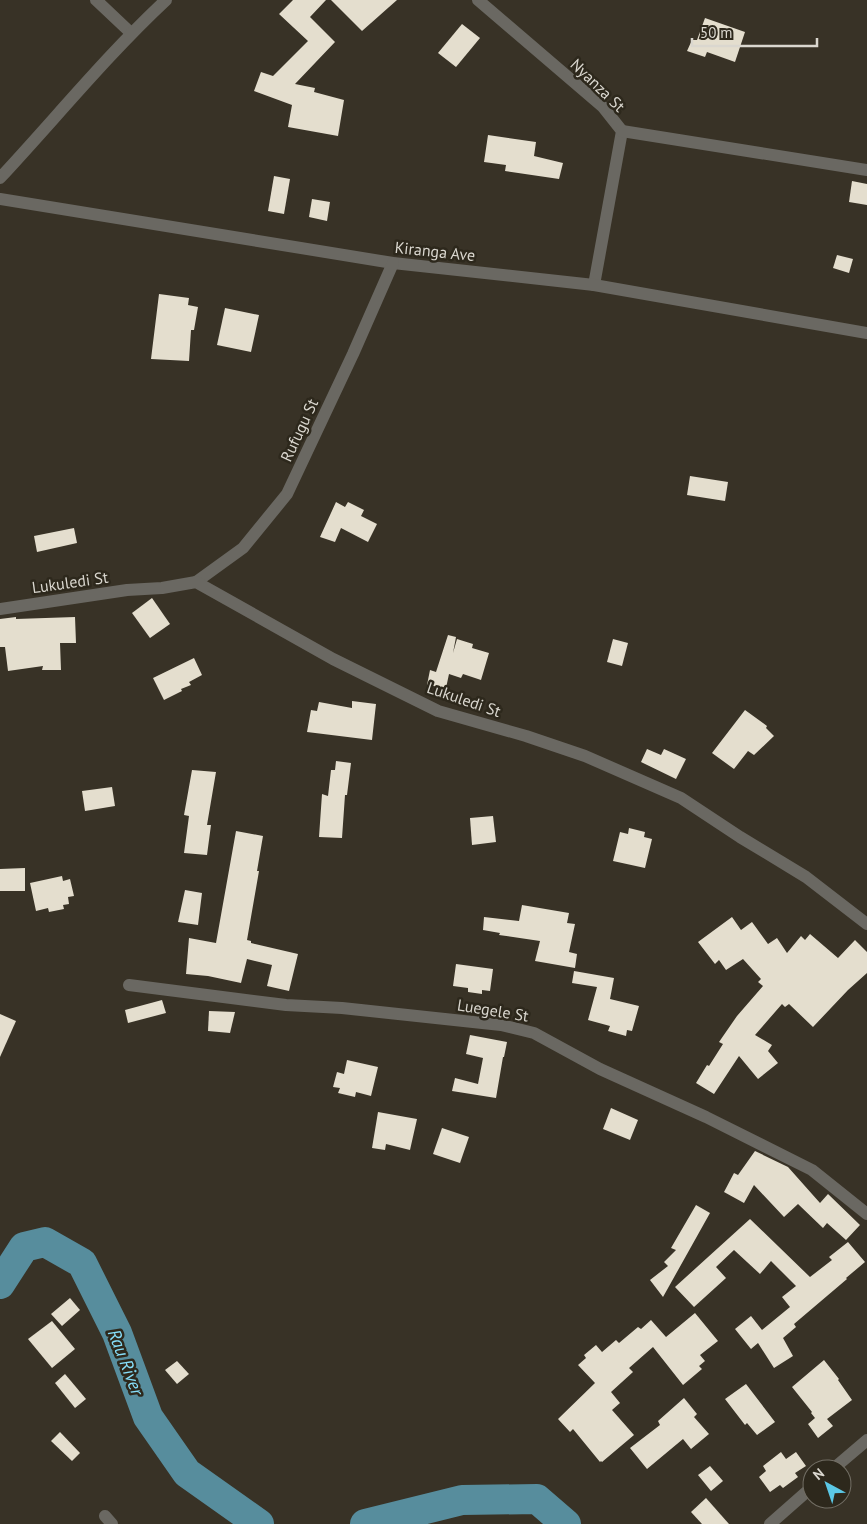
<svg xmlns="http://www.w3.org/2000/svg" width="867" height="1524" font-family="'PT Sans',sans-serif">
	<style>
		.lines { fill: none; stroke-linecap: round; stroke-linejoin: round }
		.river { stroke: #578d9d; stroke-width: 30 }
		.building { fill: #e4dece }
		.minor { stroke: #6a6862; stroke-width: 12 }
		.labels { text-anchor: middle; dominant-baseline: central; stroke-width: 5; stroke-linejoin: round; paint-order: stroke }
		.street-label { font-size: 16px; fill: #dad7cf; stroke: #2d281c }
		.water-label { font-size: 18px; font-style: italic; fill: #86def9; stroke: #2d281c }
	</style>
	<rect width="100%" height="100%" fill="#383226"/>
	<g class="lines">
		<g class="river">
			<path d="M0,1284L24,1247L45,1242L82,1263L117,1333L148,1417L187,1473L259,1524"/>
			<path d="M365,1524L462,1500L537,1499L566,1524"/>
		</g>
	</g>
	<g class="building">
		<path d="M293,0H326L310,17L335,42L295,84L315,88L314,92L344,100L338,136L288,127L292,105L254,91L261,72L273,76L308,41L279,14Z"/>
		<path d="M331,0H397L362,31Z"/>
		<path d="M705,18L745,32L735,62L707,52L705,57L687,51L692,40H697Z"/>
		<path d="M462,24L480,38L456,67L438,53Z"/>
		<path d="M488,135L536,142L534,156L563,163L559,179L505,171L506,165L484,162Z"/>
		<path d="M274,176L290,179L284,214L268,211Z"/>
		<path d="M852,181L867,184V205L849,202Z"/>
		<path d="M312,199L330,202L327,221L309,217Z"/>
		<path d="M837,255L853,259L849,273L833,268Z"/>
		<path d="M159,294L189,298L188,305L198,307L194,330H191L189,361L151,359Z"/>
		<path d="M225,308L259,315L251,352L217,345Z"/>
		<path d="M690,476L728,482L725,501L687,495Z"/>
		<path d="M336,502L345,507L348,502L364,510L361,516L377,524L368,542L341,528L335,542L320,537Z"/>
		<path d="M74,528L77,543L37,552L34,536Z"/>
		<path d="M152,598L170,624L150,638L132,613Z"/>
		<path d="M16,617V619L75,617L76,643H60L61,670H42L43,666L8,671L5,647H0V619Z"/>
		<path d="M448,635L456,637L453,653L457,639L473,644L472,648L489,653L481,680L463,674L461,678L449,674L446,688L427,685L430,670L436,672Z"/>
		<path d="M613,639L628,643L622,666L607,662Z"/>
		<path d="M194,658L202,675L189,682L191,685L181,689L182,691L164,700L153,678Z"/>
		<path d="M352,701L376,704L372,740L307,732L311,710L317,711L319,702L352,708Z"/>
		<path d="M745,710L767,726L766,728L774,736L754,755L748,751L734,769L712,753Z"/>
		<path d="M647,749L661,755L664,749L686,759L676,779L641,762Z"/>
		<path d="M336,761L351,763L347,795H345L342,838L319,837L322,794L328,796L331,770H335Z"/>
		<path d="M192,770L216,772L207,825H211L207,855L184,853L189,816L184,815Z"/>
		<path d="M112,787L115,806L85,811L82,791Z"/>
		<path d="M493,816L496,842L472,845L470,818Z"/>
		<path d="M629,828L645,832L644,837L652,839L645,868L613,861L620,832L628,834Z"/>
		<path d="M236,831L263,836L257,871H259L247,940L251,941V943L298,954L289,991L267,986L272,965L247,959L241,983L208,976L186,974L189,938L216,943Z"/>
		<path d="M25,868V891H0V869Z"/>
		<path d="M62,876L63,881L70,879L74,896L68,897L69,904L63,905L64,909L49,912L48,908L36,911L30,883Z"/>
		<path d="M185,890L202,893L198,925L178,922Z"/>
		<path d="M522,905L569,913L567,923L575,924L569,952L577,954L575,968L535,961L540,941L499,935L500,933L483,930L484,917L519,921Z"/>
		<path d="M732,917L741,930L752,922L768,944L777,938L787,953L801,936L805,940L810,934L838,958L855,940L867,952V973L848,990L813,1027L789,1004L785,1007L782,1004L755,1035L772,1045L768,1051L778,1063L758,1079L739,1056L714,1094L696,1083L707,1065L709,1066L723,1044L719,1042L737,1016L763,986L758,982L761,979L743,959L726,970L719,960L715,964L698,942Z"/>
		<path d="M456,964L493,969L490,991L482,990V994L468,992V988L453,986Z"/>
		<path d="M574,971L614,978L610,999L639,1006L632,1031L627,1030L626,1036L608,1031L610,1026L588,1020L597,987L572,983Z"/>
		<path d="M162,1000L166,1013L128,1023L125,1010Z"/>
		<path d="M209,1011L235,1012L230,1033L208,1031Z"/>
		<path d="M0,1014L16,1021L0,1057Z"/>
		<path d="M470,1035L507,1042L504,1057H503L496,1098L452,1091L455,1078L478,1084L483,1058L466,1054Z"/>
		<path d="M347,1060L378,1067L371,1096L356,1092L355,1097L338,1093L340,1088L333,1087L337,1072L344,1074Z"/>
		<path d="M611,1108L638,1120L630,1140L603,1129Z"/>
		<path d="M378,1112L417,1119L410,1150L386,1144L385,1150L372,1148Z"/>
		<path d="M442,1128L469,1137L460,1163L433,1154Z"/>
		<path d="M755,1151L788,1167L820,1203L828,1194L860,1225L846,1240L827,1223L823,1228L798,1204L784,1217L754,1185L744,1203L724,1192L734,1173L738,1175Z"/>
		<path d="M696,1205L710,1213L663,1297L650,1280L668,1266L664,1262L676,1250L671,1248Z"/>
		<path d="M750,1219L810,1277L832,1260L829,1257L848,1242L865,1262L846,1278L847,1279L794,1324L796,1327L783,1338L793,1356L774,1368L758,1343L751,1349L735,1329L751,1316L762,1330L790,1307L782,1297L796,1286L771,1261L760,1274L734,1250L716,1267L726,1278L694,1307L675,1287Z"/>
		<path d="M70,1298L80,1310L62,1326L51,1314Z"/>
		<path d="M695,1313L718,1341L700,1355L705,1361L699,1366L702,1369L683,1385L653,1347L629,1368L633,1372L611,1392L620,1403L612,1410L634,1435L602,1462L601,1461L600,1462L573,1429L570,1432L558,1419L595,1383L578,1365L586,1358L584,1355L596,1345L602,1352L616,1340L619,1343L638,1327L641,1329L651,1320L666,1337Z"/>
		<path d="M52,1321L75,1349L52,1368L28,1339Z"/>
		<path d="M824,1360L839,1379L838,1380L852,1400L827,1419L833,1426L818,1438L808,1424L815,1418L811,1413L812,1412L792,1387Z"/>
		<path d="M177,1361L189,1374L177,1384L165,1370Z"/>
		<path d="M65,1374L86,1399L75,1408L55,1383Z"/>
		<path d="M746,1384L775,1422L757,1435L747,1423L745,1425L725,1399Z"/>
		<path d="M684,1398L697,1414L694,1417L709,1434L691,1449L683,1439L647,1469L630,1448L660,1425L658,1421Z"/>
		<path d="M60,1432L80,1453L72,1461L51,1441Z"/>
		<path d="M781,1452L786,1459L796,1452L806,1466L795,1473L798,1477L783,1488L780,1485L770,1492L759,1477L766,1471L763,1466Z"/>
		<path d="M710,1466L723,1481L711,1491L698,1475Z"/>
		<path d="M706,1498L729,1524H702L691,1512Z"/>
	</g>
	<g class="lines">
		<g class="minor">
			<path d="M96,0L131,33"/>
			<path d="M478,0L603,107L622,131L594,285"/>
			<path d="M622,131L867,170"/>
			<path d="M0,178C55,119 107,55 166,0"/>
			<path d="M0,199L393,263L594,285L867,333"/>
			<path d="M196,582L243,548L287,494L353,354L393,263"/>
			<path d="M0,609L127,590L162,588L196,582L333,659L438,711L526,736L585,756L681,798L740,837L806,877L867,924"/>
			<path d="M129,985L286,1005L342,1008L501,1025L534,1033L600,1069L706,1117L812,1170L867,1214"/>
			<path d="M833,1469L867,1440"/>
			<path d="M105,1516L112,1524"/>
			<path d="M770,1524L812,1487"/>
		</g>
	</g>
	<g class="labels">
		<g class="street-label">
			<text transform="translate(598 85) rotate(44)">Nyanza St</text>
			<text transform="translate(435 251) rotate(6)">Kiranga Ave</text>
			<text transform="translate(299 430) rotate(-65)">Rufugu St</text>
			<text transform="translate(70 582) rotate(-8)">Lukuledi St</text>
			<text transform="translate(464 699) rotate(19)">Lukuledi St</text>
			<text transform="translate(493 1010) rotate(9)">Luegele St</text>
		</g>
		<g class="water-label">
			<text transform="translate(126 1362) rotate(69)">Rau River</text>
		</g>
	</g>
	<g transform="translate(827 1484) rotate(320)"><circle r="24" fill="#2d281c" stroke="#726e64"/>
	<path d="M0-4L9 19L0 12L-9 19Z" fill="#5bc8e6"/>
	<text y="-8" font-size="14" font-weight="bold" text-anchor="middle" fill="#dad7cf">N</text>
	</g>
	<path d="M692 38v8h125v-8" fill="none" stroke="#dad7cf" stroke-width="2.5"/>
	<text x="700" y="38" font-size="15" fill="#dad7cf" stroke="#2d281c" stroke-width="4" paint-order="stroke">50 m</text>
</svg>
